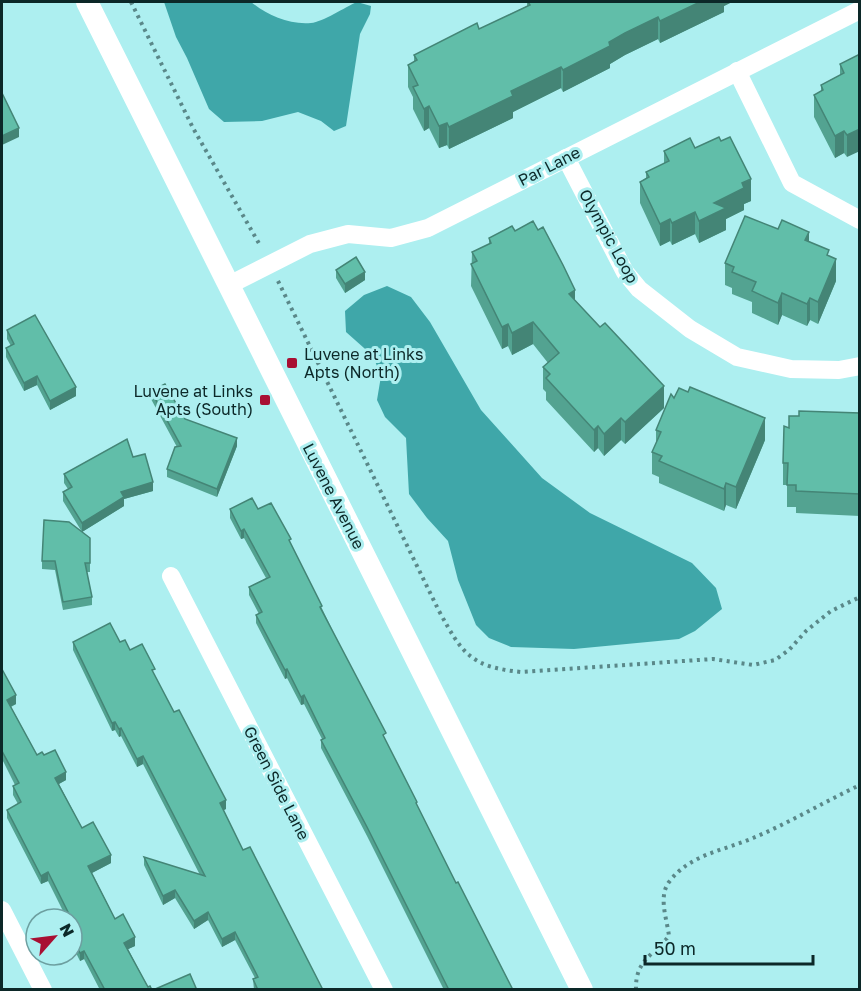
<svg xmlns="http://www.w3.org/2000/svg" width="861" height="991" font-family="'Golos Text',sans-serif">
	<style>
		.water { fill: #3fa7a9 }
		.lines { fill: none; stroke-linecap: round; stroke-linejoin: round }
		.path { stroke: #5a8889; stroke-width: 4; stroke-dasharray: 3 4.5; stroke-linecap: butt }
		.minor { stroke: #fff; stroke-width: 18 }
		.tertiary { stroke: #fff; stroke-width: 22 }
		.wall { fill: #53a391 }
		.shaded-wall { fill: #448576 }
		.building { fill: #61bea9; stroke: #448576; stroke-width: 1.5 }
		.poi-dot { fill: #a80f33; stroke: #adeff0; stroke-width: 2 }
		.labels { text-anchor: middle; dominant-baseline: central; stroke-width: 6; stroke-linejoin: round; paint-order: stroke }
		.street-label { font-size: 16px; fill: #0c2828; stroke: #adeff0 }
		.poi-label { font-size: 16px; fill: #0c2828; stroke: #adeff0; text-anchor: start }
	</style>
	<rect width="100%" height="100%" fill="#adeff0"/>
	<g class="water">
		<path d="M164,2H251C267,15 289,25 311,23C323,22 345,7 357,2L371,6L370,14L360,34L346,126L334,131L321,121L298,112L262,121L224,122L209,109L187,58L176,37Z"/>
		<path d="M387,286L411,297L430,322L481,410L542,478L590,513L692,563L716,588L722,609L695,631L679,639L574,649L511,647L489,638L476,625L458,580L448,541L427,518L409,494L406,438L385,417L377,400L381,376L373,356L346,332L345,311L364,295Z"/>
	</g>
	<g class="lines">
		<g class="path">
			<path d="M131,2L193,128L261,247"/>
			<path d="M278,281L439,611C462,653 470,667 521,672L713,659L753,665L775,660L789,650L806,631L831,611L860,597"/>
			<path d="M636,990C635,960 653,956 669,936C667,919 658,897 669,882C690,854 723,851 753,838C789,823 824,802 860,785"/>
		</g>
		<g class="minor">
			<path d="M737,71L792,183L860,220"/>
			<path d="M566,158L625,272L639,289L690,329L737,357L791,369L839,370L860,366"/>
			<path d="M229,285L310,244L348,234L391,238L428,228L860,10"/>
			<path d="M171,576L384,990"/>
			<path d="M2,910L43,990"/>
		</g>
		<path class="tertiary" d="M87,2L582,990"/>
	</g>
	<g class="wall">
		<path d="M527,2H732L724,6V12L660,43L658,39L625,55L610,64V68L563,92L561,88L513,112V118L449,149L447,145L439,148L429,128L424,131L413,109V97L408,87V65L414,62V55L479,29L527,6Z"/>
		<path d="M860,54L847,157L844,153L835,158L814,117V95L821,91V85L840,75V64Z"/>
		<path d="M695,148L751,201L744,204V210L726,219V230L699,243L695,234L672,245L670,241L660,246L640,203V182L646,178V172L664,164V151Z"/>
		<path d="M515,231L575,300L664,408L625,444L621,440L604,456L598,448L594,452L546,400V392L543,389V367L548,363L533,344L512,355L508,346L502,349L471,286L472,252L489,244V238Z"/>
		<path d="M809,241L829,256L836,281L818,324L810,320L807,326L782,315L778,325L752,313V302L732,294V288L725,285V263Z"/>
		<path d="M336,270L365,280L345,293L336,278Z"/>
		<path d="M7,330L76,396L50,410L37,385L24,391L6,357V348L11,346L7,339Z"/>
		<path d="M151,391L185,419L237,446L217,497L167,477V469L177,447L151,399Z"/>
		<path d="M674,398L765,440L736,509L726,505L724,511L659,483V477L652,474V452L656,444V430Z"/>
		<path d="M860,413V516L796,513V507H787V485H783V463L789,428L799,416Z"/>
		<path d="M133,457L153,491L124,499V506L82,532L63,501V492L68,489L64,483V474Z"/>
		<path d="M230,509H258L291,544L417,806L456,883L513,990H444L367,836L321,748V740L322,739L304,704L301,705L287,678L285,679L256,623V615L259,614L249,595V587L266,578L244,538L241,539L230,518Z"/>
		<path d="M90,538V572H87L92,597V605L63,610L55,570L42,569V561Z"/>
		<path d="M73,642H120L130,650L155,677L226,809L223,810L243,850L323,990H254L253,979L255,978L235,940L222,947L208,920L194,929L175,898L163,905L144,865V857L200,875L143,764L137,767L121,736L119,737L115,730L112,731L73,650Z"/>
		<path d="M2,672L16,704L11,707L37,755H44L66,780L59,784L82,828L111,863L92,873L115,919L135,946L128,949L148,987L152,990H100L84,959L80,961L72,945V919H67L48,881L41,884L7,818V810L18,804L13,795V786L15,785L2,759Z"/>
	</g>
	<g class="shaded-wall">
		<path d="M700,2H732L724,6V12L660,43V21Z"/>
		<path d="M658,17V39L625,55L610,64V68L563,92V70L625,33Z"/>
		<path d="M561,67V88L513,112V118L449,149V127L511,91Z"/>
		<path d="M429,106V128L424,131V109Z"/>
		<path d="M447,123V145L439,148V126Z"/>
		<path d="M19,128V137L2,145V136Z"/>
		<path d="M860,129V151L847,157V135Z"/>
		<path d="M844,131V153L835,158V136Z"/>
		<path d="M751,179V201L744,204V210L726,219V230L699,243V221L714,203L742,183Z"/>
		<path d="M695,212V234L672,245V223Z"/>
		<path d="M670,219V241L660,246V224Z"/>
		<path d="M809,232V254L805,240Z"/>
		<path d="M836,259V281L818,324V302Z"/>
		<path d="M365,272V280L345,293V284Z"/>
		<path d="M575,290V312L569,294Z"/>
		<path d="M782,293V315L778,325V303Z"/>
		<path d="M810,298V320L807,326V304Z"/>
		<path d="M533,322V344L512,355V333Z"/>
		<path d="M508,324V346L502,349V327Z"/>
		<path d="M37,376V385L24,391V383Z"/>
		<path d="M664,386V408L625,444V422Z"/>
		<path d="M76,387V396L50,410V401Z"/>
		<path d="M621,418V440L604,456V434Z"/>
		<path d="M765,418V440L736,509V487Z"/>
		<path d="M598,426V448L594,452V430Z"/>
		<path d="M237,438V446L217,497V489Z"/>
		<path d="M153,482V491L124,499V506L82,532V523L121,492Z"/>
		<path d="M726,483V505L724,511V489Z"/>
		<path d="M244,529V538L241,539V531Z"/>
		<path d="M287,669V678L285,679V670Z"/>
		<path d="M16,695V704L7,708V700Z"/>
		<path d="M304,695V704L301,705V697Z"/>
		<path d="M115,722V730L112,731V723Z"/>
		<path d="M121,728V736L119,737V729Z"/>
		<path d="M143,756V764L137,767V759Z"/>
		<path d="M66,772V780L55,786V778Z"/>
		<path d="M226,800V809L220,812V803Z"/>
		<path d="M111,855V863L88,875V866Z"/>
		<path d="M48,872V881L41,884V876Z"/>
		<path d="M175,890V898L163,905V896Z"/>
		<path d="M208,912V920L194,929V921Z"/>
		<path d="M235,932V940L222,947V939Z"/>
		<path d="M135,937V946L124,951V943Z"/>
		<path d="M84,951V959L80,961V953Z"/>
	</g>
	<g class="building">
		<path d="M528,2H700L660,21L658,17L625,33L609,42L610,46L563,70L561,67L511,91L513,96L449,127L447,123L439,126L429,106L424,109L413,87L418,85L408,65L417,60L414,55L477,23L479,29L530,5Z"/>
		<path d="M860,54V129L847,135L844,131L835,136L814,95L823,90L821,85L844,73L840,64Z"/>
		<path d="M2,93L19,128L2,136Z"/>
		<path d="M719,137L721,141L730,137L751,179L742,183L744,188L714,203L726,208L699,221L695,212L672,223L670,219L660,224L640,182L649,177L646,172L669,161L664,151L690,138L695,148Z"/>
		<path d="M745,216L778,229L782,220L809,232L805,240L829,250L827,255L836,259L818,302L810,298L807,304L782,293L778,303L752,291L756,282L732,272L734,267L725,263Z"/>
		<path d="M533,221L538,230L543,227L563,265L575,290L569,294L600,327L605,323L664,386L625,422L621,418L604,434L598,426L594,430L546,378L550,374L543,367L559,353L533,322L512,333L508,324L502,327L471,264L477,261L472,252L491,243L489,238L512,226L515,231Z"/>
		<path d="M356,257L365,272L345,284L336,270Z"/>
		<path d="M35,315L76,387L50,401L37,376L24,383L6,348L14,344L7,330Z"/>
		<path d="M165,384L185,419L237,438L217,489L167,469L175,447L181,446L151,391Z"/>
		<path d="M690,387L765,418L736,487L726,483L724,489L659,461L662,456L652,452L661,432L656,430L671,394L674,398L679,388L688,392Z"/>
		<path d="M799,411L860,413V494L796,491V485H787L788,463H783L784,426L789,428V416H799Z"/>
		<path d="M127,439L133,457L145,454L153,482L121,492L124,497L82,523L63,492L72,487L64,474Z"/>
		<path d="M252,498L258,509L271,503L291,539L289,540L322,606L320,607L386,733L383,735L417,802L416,803L456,883L458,882L513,990H449L367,827L321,740L325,738L304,695L301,697L287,669L285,670L256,615L262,612L249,587L270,577L244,529L241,531L230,509Z"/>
		<path d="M44,520L69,522L90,538V563H85L92,597L63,602L55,561H42Z"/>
		<path d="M110,623L120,642L125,640L130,650L142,644L155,669L152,670L174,712L179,710L226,800L220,803L243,850L250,847L323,990H258L253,979L258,977L235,932L222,939L208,912L194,921L175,890L163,896L144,857L205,876L143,756L137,759L121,728L119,729L115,722L112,723L73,642Z"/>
		<path d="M3,671L16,695L7,700L37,755L42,752L44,755L55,750L66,772L55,778L82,828L93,822L111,855L88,866L115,919L123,914L135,937L124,943L148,987L150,986L152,990H105L84,951L80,953L72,937V928L75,926L48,872L41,876L7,810L21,802L13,786L19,783L2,751V672Z"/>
		<path d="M190,974L196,988L192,990H153Z"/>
	</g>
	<g class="poi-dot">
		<rect x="286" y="357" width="12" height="12" rx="3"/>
		<rect x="259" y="394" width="12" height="12" rx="3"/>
	</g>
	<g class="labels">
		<g class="street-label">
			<text transform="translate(549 166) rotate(-27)">Par Lane</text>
			<text transform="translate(609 236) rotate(61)">Olympic Loop</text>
			<text transform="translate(334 496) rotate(63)">Luvene Avenue</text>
			<text transform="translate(277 783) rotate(63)">Green Side Lane</text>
		</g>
		<g class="poi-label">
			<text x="304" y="354">Luvene at Links<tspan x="304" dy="18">Apts (North)</tspan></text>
			<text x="253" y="391" text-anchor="end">Luvene at Links<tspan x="253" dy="18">Apts (South)</tspan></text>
		</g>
	</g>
	<rect width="861" height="991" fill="none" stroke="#0c2828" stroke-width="6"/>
	<g transform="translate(54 937) rotate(62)"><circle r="28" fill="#adeff0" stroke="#6d9fa0" stroke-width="1.5"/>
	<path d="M0-4.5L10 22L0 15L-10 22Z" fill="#a80f33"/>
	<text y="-9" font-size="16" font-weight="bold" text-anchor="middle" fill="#0c2828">N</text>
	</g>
	<path d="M645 955v9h168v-9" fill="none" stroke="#0c2828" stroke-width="3"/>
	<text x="654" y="955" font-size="18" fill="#0c2828" stroke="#adeff0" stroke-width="4.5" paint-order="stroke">50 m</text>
</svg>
